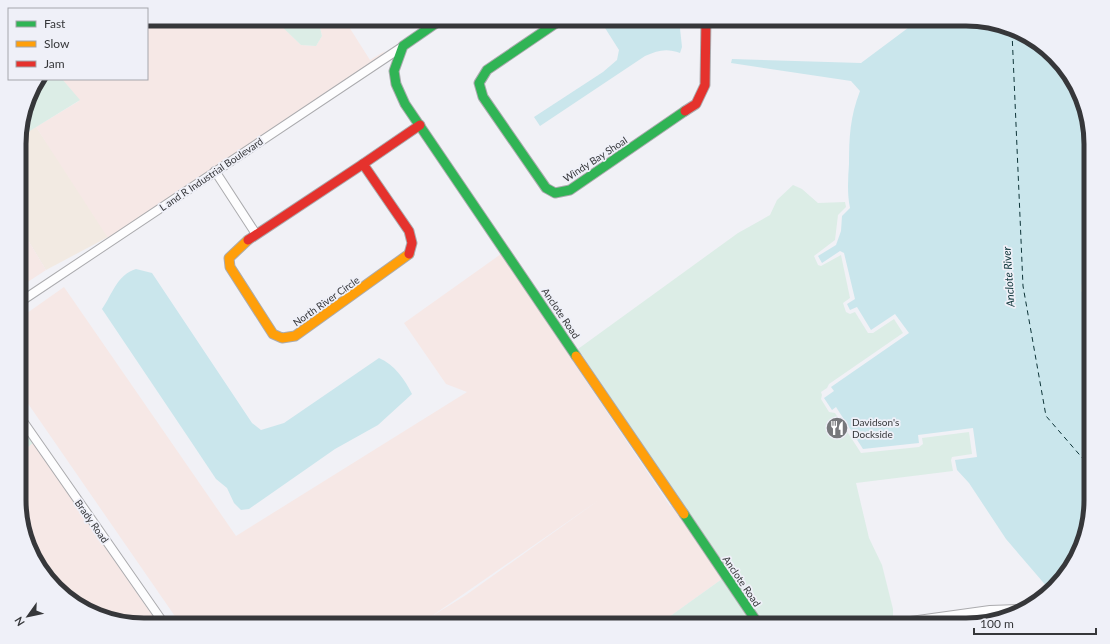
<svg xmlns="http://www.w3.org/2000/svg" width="1110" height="644" font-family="Lato,sans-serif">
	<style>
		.commercial { fill: #f2eae2 }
		.industrial { fill: #f6e8e6; fill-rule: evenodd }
		.green { fill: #dcede6 }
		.water { fill: #cae6ec }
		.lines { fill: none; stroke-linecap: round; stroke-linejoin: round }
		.ferry { stroke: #0d3438; stroke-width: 1; stroke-dasharray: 5 4; stroke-linecap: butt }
		.street-casing { stroke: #ababae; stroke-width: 10 }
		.fast-casing { stroke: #ababae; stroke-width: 11 }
		.slow-casing { stroke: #ababae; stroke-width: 11 }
		.jam-casing { stroke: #ababae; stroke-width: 11 }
		.street { stroke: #fdfdfe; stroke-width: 8 }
		.fast { stroke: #30b455; stroke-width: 9 }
		.slow { stroke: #ff9f0a; stroke-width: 9 }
		.jam { stroke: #e5322d; stroke-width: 9 }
		.labels { text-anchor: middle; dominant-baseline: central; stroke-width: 3.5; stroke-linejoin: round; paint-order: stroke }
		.street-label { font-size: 10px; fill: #36373a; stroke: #eff0f8 }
		.poi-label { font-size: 10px; fill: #36373a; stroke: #eff0f8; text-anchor: start }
		.water-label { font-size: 11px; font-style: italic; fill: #0d3438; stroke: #eff0f8 }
		.rim { fill: none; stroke: #36373a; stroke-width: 5 }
	</style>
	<rect width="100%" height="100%" fill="#f1f1f6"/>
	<path class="commercial" d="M36,127L110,236L46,270L20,227V137Z"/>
	<g class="industrial">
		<path d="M147,19H274L301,45L316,46L322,36L318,19H344L370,60L385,51L382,55L108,238L36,127L79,101L62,79H147Z"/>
		<path d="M20,227L46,270L20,287Z"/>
		<path d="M501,254L670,506H672L722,579L669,617L650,625H181L20,392V318L64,287L236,536L467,392L446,384L404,323ZM599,500L466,595L429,618Z"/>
		<path d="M33,443L159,625H144L82,608L40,569L20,516V453Z"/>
	</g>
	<g class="green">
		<path d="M274,19H318L322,36L316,46L301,45Z"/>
		<path d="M40,79H62L80,100L20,137V127L28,126C36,111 31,114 28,101L32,89Z"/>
		<path d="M793,185L802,189L818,203L845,202L846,207L838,215L835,240L814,256L818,265L821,266L841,255L850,298L843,303L846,312L850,314L855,312L868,333H873L894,319L903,333L829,384L827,388L821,392L822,395L821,399L829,412L835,413L861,453L919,447L923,444L922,438L969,432L972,454L952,457L951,460L953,471L856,483L869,538L882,565L893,609V618L865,625H764L578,349L738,233L770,215L777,200Z"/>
		<path d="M1091,252V299L1081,291L1086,253Z"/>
		<path d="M20,425L33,443L20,453Z"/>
		<path d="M722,579L753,625H650L669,617Z"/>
	</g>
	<g class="water">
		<path d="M679,19L682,47L680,53C667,48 658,50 645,56L540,126L534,117L603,72L617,60L619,50L600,20Z"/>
		<path d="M920,19H966L1028,36L1069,76L1067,83L1079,99L1091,136V252L1086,253L1081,291L1091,299V508L1074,562L1048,588L1006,539L969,483L957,470L955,460L977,457L973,428L918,435L919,443L863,449L836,407L832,410L824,398L834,391L831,387L909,333L895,314L871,330L857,307L850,310L847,304L855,299L844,253L840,251L822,263L818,256L836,245L841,231L842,216L850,208C847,193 848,179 849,164C849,137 850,117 860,91L851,81L731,63L732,59L861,63Z"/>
		<path d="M28,101C31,114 36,111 28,126L20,127Z"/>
		<path d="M136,269L152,273L252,423L261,430L284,423L379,358C394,364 405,380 412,394L378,425L335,449L249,509L241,510L234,503L227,488L216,479L192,443L102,309C113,293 117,275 136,269Z"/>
	</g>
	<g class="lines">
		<path class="ferry" d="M1012,32L1023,286L1046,416L1091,468"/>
		<g class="street-casing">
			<g id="street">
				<path d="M424,19L430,27"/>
				<path d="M215,171L256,234"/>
				<path d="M20,302L402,47"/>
				<path d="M20,417L165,625"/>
				<path d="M882,625L990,610L1022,609"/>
			</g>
		</g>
		<g class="fast-casing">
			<g id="fast">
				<path d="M442,19L403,46L394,71L396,84L405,104L576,356"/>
				<path d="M562,19L487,70L479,83L483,97L546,188L555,193L570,190L685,111"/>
				<path d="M684,514L759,625"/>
			</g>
		</g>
		<g class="slow-casing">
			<g id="slow">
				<path d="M248,240L229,258L230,267L273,334L282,338L295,336L409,254"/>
				<path d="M576,356L684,514"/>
			</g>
		</g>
		<g class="jam-casing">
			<g id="jam">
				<path d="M685,111L696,104L705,85L706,19"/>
				<path d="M248,240L363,164"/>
				<path d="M409,254L412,243L409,231L363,164L420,125"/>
			</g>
		</g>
		<use href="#street" class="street"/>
		<use href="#fast" class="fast"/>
		<use href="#slow" class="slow"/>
		<use href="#jam" class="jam"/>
	</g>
	<defs>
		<g id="restaurant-disc" transform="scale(1.15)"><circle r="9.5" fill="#77787c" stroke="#eff0f8"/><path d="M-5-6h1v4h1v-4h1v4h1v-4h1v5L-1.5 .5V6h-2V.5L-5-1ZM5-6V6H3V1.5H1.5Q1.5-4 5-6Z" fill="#fff"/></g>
	</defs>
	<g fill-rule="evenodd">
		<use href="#restaurant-disc" x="837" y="428"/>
	</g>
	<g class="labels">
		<g class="street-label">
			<text transform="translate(595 159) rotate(-33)">Windy Bay Shoal</text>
			<text transform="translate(211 174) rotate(-34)">L and R Industrial Boulevard</text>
			<text transform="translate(326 301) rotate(-35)">North River Circle</text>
			<text transform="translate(561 313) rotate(56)">Anclote Road</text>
			<text transform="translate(92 521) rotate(55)">Brady Road</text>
			<text transform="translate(742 581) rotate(56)">Anclote Road</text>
		</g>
		<g class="poi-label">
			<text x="852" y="422">Davidson's<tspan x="852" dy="12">Dockside</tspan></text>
		</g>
		<g class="water-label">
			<text transform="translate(1008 277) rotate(-94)">Anclote River</text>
		</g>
	</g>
	<path d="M0 0H1110V644H0ZM144 26H966A118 118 0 0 1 1084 144V500A118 118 0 0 1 966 618H144A118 118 0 0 1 26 500V144A118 118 0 0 1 144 26Z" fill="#eff0f8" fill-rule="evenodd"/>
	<path class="rim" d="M144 26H966A118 118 0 0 1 1084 144V500A118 118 0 0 1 966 618H144A118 118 0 0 1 26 500V144A118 118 0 0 1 144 26Z"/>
	<rect x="8" y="8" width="140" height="72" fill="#eff0f8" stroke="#a5a6ac"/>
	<rect x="16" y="21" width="20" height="6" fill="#30b455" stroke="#a5a6ac"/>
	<text x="44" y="28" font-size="12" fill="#36373a">Fast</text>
	<rect x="16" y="41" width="20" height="6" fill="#ff9f0a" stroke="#a5a6ac"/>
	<text x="44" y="48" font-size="12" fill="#36373a">Slow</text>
	<rect x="16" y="61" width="20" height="6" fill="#e5322d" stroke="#a5a6ac"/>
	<text x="44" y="68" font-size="12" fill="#36373a">Jam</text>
	<g transform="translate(28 616) rotate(237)" stroke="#eff0f8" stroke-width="3" paint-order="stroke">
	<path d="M0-3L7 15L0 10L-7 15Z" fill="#36373a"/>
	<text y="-6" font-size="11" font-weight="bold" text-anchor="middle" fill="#36373a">N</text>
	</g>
	<path d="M974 628v6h122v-6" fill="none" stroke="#36373a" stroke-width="2"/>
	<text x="980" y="628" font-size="12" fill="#36373a" stroke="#eff0f8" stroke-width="3" paint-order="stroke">100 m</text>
</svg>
